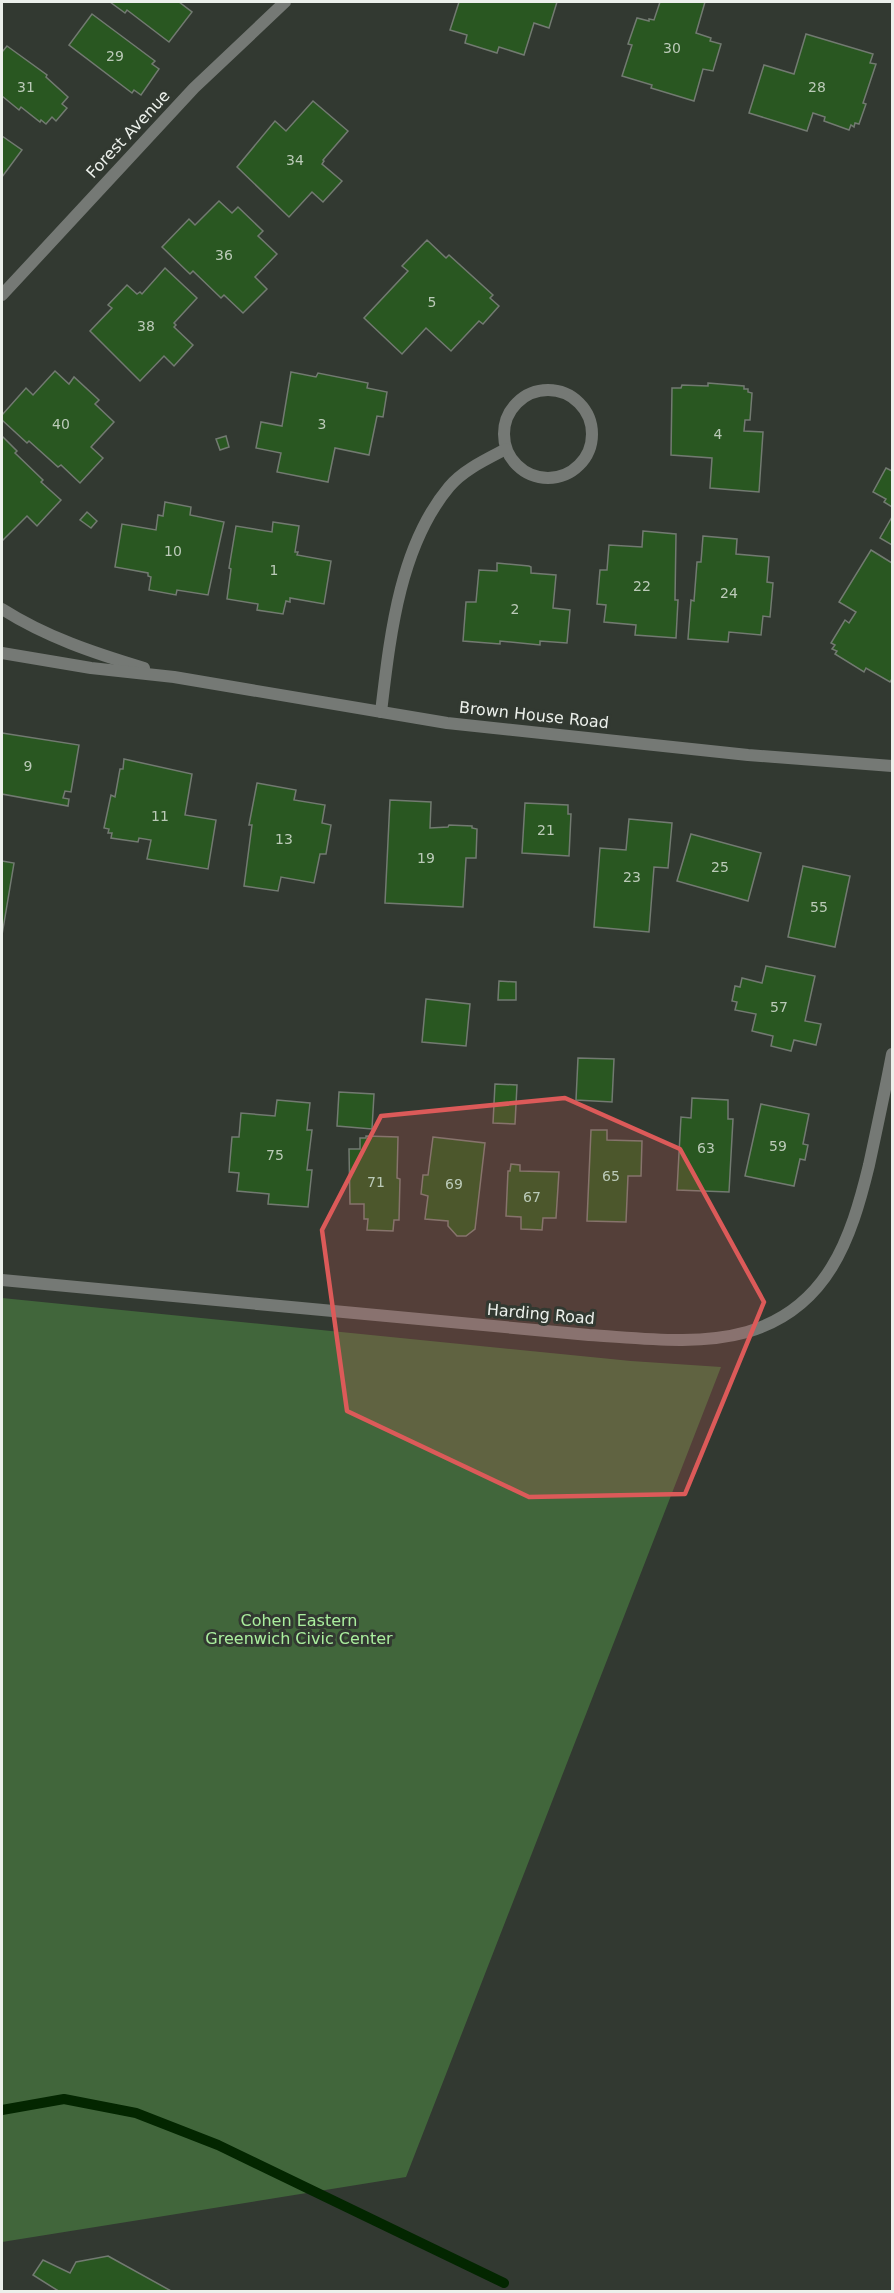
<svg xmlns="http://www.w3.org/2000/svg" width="894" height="2293" font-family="'DejaVu Sans',sans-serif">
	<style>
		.green { fill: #41663b }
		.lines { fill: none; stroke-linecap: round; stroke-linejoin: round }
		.stream { stroke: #032600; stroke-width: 10 }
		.building { fill: #295721; stroke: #727a71; stroke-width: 1.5 }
		.street { stroke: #757975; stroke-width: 12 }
		.marked { fill: #dc5a59; fill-opacity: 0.2; stroke: #dc5a59; stroke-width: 4.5; stroke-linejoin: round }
		.labels { text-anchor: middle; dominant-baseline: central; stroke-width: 6; stroke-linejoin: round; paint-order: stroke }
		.number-label { font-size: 14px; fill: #bbcab8 }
		.street-label { font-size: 16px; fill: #ecf0eb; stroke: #323931 }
		.park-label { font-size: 16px; fill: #aaee9e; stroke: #323931 }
	</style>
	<rect width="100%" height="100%" fill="#323931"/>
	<path class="green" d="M2,1298L631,1361L721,1367L406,2177L2,2242Z"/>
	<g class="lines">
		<path class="stream" d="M2,2110L64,2099L136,2113L218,2145L504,2283"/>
	</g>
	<g class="building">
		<path d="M110,2H179L192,12L169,42L127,10L125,13Z"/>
		<path d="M459,2H557L549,28L534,23L524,55L499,47L497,53L465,43L467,35L450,30Z"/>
		<path d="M660,2H705L696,33L711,38L710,41L721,44L713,71L703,69L694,101L651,88L652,85L622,76L632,45L628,44L637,18L649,21V19L654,20Z"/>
		<path d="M92,14L155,61L152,64L159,69L141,95L134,90L132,93L69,45Z"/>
		<path d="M806,34L873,54L870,63L876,64L863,103L866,104L859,124L855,123L854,127L851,125L849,130L824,121L825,117L813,113L807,131L749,113L764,65L794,74Z"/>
		<path d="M7,46L47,75L46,77L68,97L62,104L67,108L56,121L52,117L46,124L41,120L40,122L21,107L19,110L2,96V52Z"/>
		<path d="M313,101L348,131L323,160L324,161L322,164L342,181L323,202L312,192L289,217L237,167L275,121L286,131Z"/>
		<path d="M2,136L22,150L2,177Z"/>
		<path d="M219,201L232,213L238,207L263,231L258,236L277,254L255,277L267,289L243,313L224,295L221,298L193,271L190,274L162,247L189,219L195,225Z"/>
		<path d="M427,240L446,258L449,255L493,295L490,298L499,306L483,324L479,321L451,351L426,328L402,354L364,318L408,271L402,266Z"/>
		<path d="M165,268L197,298L174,323L176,325L174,327L193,345L174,366L164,356L140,381L90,331L112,308L108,305L127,285L137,294L140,292L142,294Z"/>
		<path d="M55,371L69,384L74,377L99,400L95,404L114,422L91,447L103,458L80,483L61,465L58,467L29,441L27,443L2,420V415L26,388L33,395Z"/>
		<path d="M291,372L316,377L318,373L368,383L367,388L387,392L383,417L377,416L369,455L335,448L328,482L277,472L281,453L256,448L261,422L282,426Z"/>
		<path d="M708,383L744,386V389H748V392L752,393L750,420H745L744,431L763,432L759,492L710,488L712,458L671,455L672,388H681L682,385L708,386Z"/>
		<path d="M2,436L17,451L15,453L43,480L41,482L61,500L37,526L27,516L3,540L2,538Z"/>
		<path d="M226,436L229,447L220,450L216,439Z"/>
		<path d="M886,468L892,471V507L884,502L886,499L873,492Z"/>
		<path d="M165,502L191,507L190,515L224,522L208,595L177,590L176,595L149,590L151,577L148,576V573L115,567L122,524L156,530L158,515L163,516Z"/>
		<path d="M87,512L97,521L91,528L80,520Z"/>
		<path d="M892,517V545L880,538Z"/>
		<path d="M273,522L299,526L295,552H298L297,555L331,561L324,604L290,598V602L286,601L283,614L257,610L258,604L227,599L231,569L229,568L236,526L272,532Z"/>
		<path d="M643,531L676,534L675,600H678L676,638L635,635L636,625L604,622L606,605L597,604L600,570H607L609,545L642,547Z"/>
		<path d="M703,536L737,539L736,554L769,557L767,582L773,583L770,617L763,616L761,635L729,632L728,642L688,639L691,600L694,601L697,562H701Z"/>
		<path d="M871,550L892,563V679L890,682L866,668L864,672L835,654L837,651L832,649L835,645L831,643L845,620L849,623L856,612L839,602Z"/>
		<path d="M497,563L529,566L531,567V573L556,575L553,608L570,610L567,643L540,641V645L500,641V644L463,641L466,602H476L479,570L497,571Z"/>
		<path d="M2,733L79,745L71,792L65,791L63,798L69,799L68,806L2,794Z"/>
		<path d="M124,759L192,774L185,815L216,820L208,869L147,859L151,840L139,838L138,842L111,838L112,833H108L109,829L104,828L111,795L115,797L120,769H123Z"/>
		<path d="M257,783L296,790L294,800L325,805L322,823L331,825L326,854H320L314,883L281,877L278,891L244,886L252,825H249Z"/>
		<path d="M390,800L431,802L430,828L448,827L449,825L472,826V828L477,829L476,858H466L463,907L385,903Z"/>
		<path d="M525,803L568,805V814H571L569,856L522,853Z"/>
		<path d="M629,819L672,823L668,868L654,867L649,932L594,927L600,848L626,850Z"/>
		<path d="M691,834L761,853L748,901L677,881Z"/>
		<path d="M2,861L14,863L2,935Z"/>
		<path d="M803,866L850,876L835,947L788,937Z"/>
		<path d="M766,966L815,976L805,1021L821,1024L816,1045L794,1040L791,1051L771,1046L773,1036L752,1031L756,1014L735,1010L737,1002L732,1001L735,986L740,987L742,978L762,983Z"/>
		<path d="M499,981L516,982V1000H498Z"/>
		<path d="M426,999L470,1004L466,1046L422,1042Z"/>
		<path d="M578,1058L614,1059L612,1102L576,1100Z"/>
		<path d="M495,1084L517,1085L515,1124L493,1123Z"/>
		<path d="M339,1092L374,1094L372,1129L337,1126Z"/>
		<path d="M692,1098L728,1100V1119H733L729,1192L677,1190L681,1117L691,1118Z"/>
		<path d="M277,1100L310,1103L307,1130H312L307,1170H312L308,1207L268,1204L269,1194L237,1191L239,1173L229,1172L232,1137H239L241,1113L275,1116Z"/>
		<path d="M761,1104L809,1114L803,1144L808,1145L805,1160L800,1159L794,1186L745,1176Z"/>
		<path d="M591,1130H607V1140L642,1141L641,1176H628L626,1222L587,1221Z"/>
		<path d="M366,1136L398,1137L397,1178L400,1179L399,1220H394L393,1231L367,1230L368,1219H364V1204H350L349,1149H360V1138H366Z"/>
		<path d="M433,1137L485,1143L475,1229L466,1236H457L448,1226V1221L425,1219L428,1196L421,1194L423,1175H428Z"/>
		<path d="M511,1164L520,1165V1171L559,1172L556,1218H543L542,1230L521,1229V1217L506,1216L508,1171H510Z"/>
		<path d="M108,2256L173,2292H60L33,2275L43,2260L70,2273L76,2262Z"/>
	</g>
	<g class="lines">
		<g class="street">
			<path d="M2,295L194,88L285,2"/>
			<circle cx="548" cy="434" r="44"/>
			<path d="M2,609C46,637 94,653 144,668"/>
			<path d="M2,653L91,668L174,677L447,723L748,755L892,766"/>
			<path d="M381,712C390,637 399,547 449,487C463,470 487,459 506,449"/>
			<path d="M2,1280L589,1335C640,1338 697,1346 747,1332C828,1308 851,1239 869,1165C877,1128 885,1091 892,1054"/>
		</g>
	</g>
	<path class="marked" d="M565,1098L680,1149L764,1302L685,1494L529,1497L347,1411L322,1230L381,1116Z"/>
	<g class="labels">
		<g class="number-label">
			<text x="672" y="48">30</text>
			<text x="115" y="56">29</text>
			<text x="26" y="87">31</text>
			<text x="817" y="87">28</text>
			<text x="295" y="160">34</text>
			<text x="224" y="255">36</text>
			<text x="432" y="302">5</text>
			<text x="146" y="326">38</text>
			<text x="61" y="424">40</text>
			<text x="322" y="424">3</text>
			<text x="718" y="434">4</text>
			<text x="173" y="551">10</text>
			<text x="274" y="570">1</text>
			<text x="642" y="586">22</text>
			<text x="729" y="593">24</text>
			<text x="515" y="609">2</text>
			<text x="28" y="766">9</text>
			<text x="160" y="816">11</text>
			<text x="546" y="830">21</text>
			<text x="284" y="839">13</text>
			<text x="426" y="858">19</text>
			<text x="720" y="867">25</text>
			<text x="632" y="877">23</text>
			<text x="819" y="907">55</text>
			<text x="779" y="1007">57</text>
			<text x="778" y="1146">59</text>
			<text x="706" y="1148">63</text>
			<text x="275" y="1155">75</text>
			<text x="611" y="1176">65</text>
			<text x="376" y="1182">71</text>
			<text x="454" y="1184">69</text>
			<text x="532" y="1197">67</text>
		</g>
		<g class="street-label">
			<text transform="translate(128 134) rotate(-47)">Forest Avenue</text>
			<text transform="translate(534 715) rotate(6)">Brown House Road</text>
			<text transform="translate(541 1314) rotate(5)">Harding Road</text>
		</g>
		<g class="park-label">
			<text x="299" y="1620">Cohen Eastern<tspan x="299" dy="18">Greenwich Civic Center</tspan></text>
		</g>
	</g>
	<rect width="894" height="2293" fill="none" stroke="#ecf0eb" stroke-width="6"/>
</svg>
